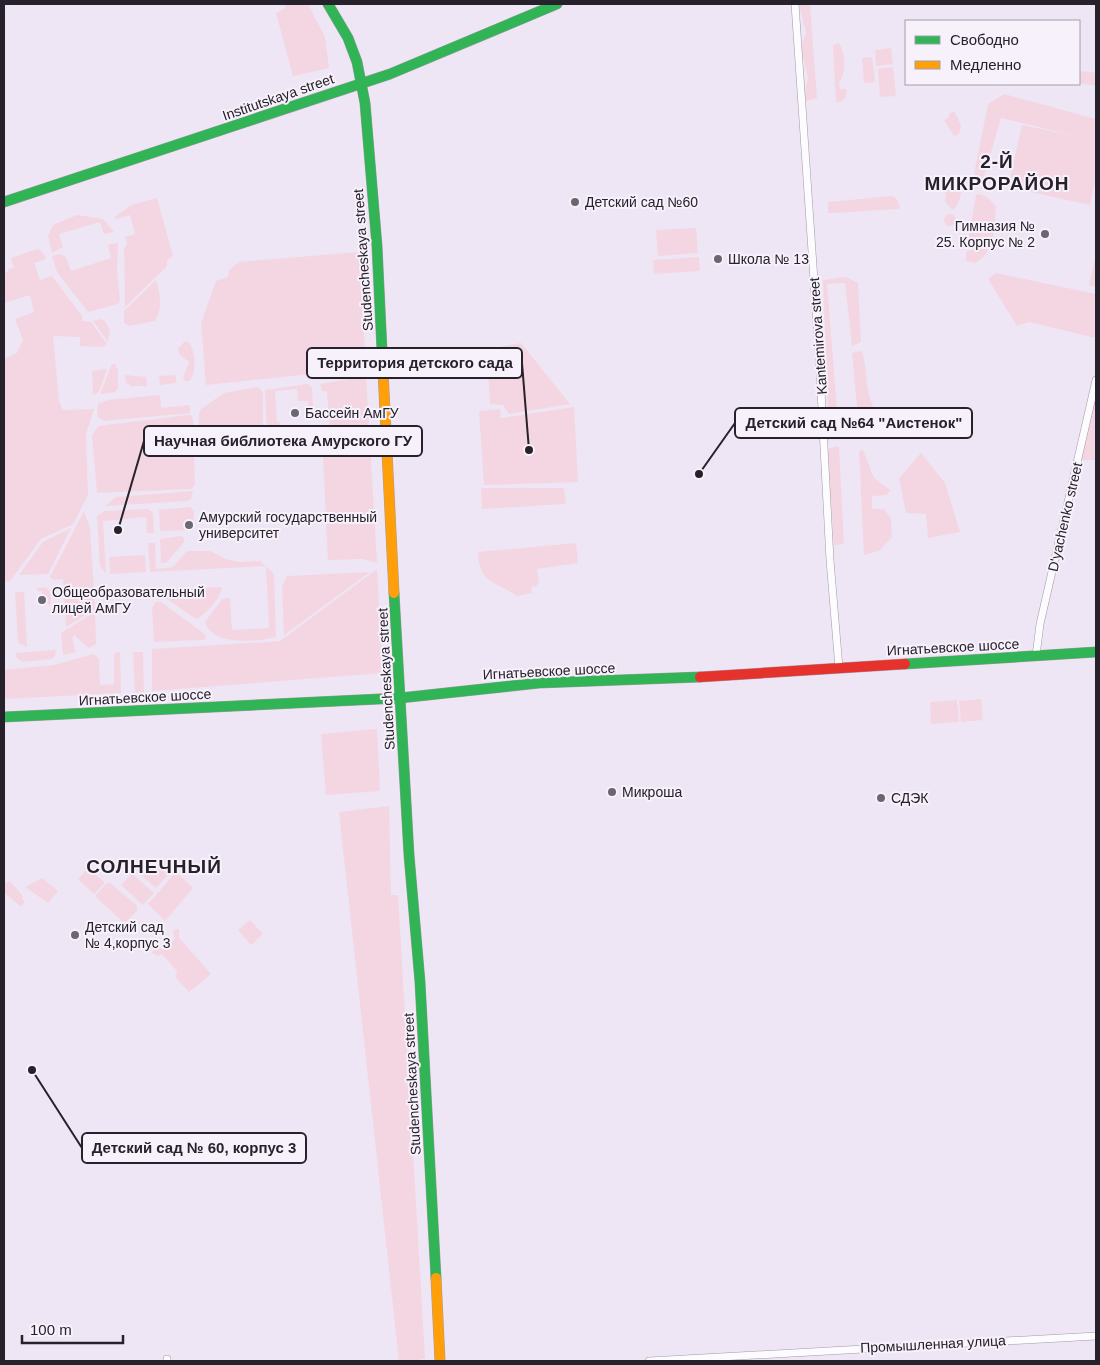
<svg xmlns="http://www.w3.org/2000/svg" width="1100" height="1365" font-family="Helvetica,sans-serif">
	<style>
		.green { fill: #f4d6e2 }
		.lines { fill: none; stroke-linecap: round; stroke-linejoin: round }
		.street-casing { stroke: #a29ba6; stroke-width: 8 }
		.fast-casing { stroke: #a29ba6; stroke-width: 11 }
		.slow-casing { stroke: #a29ba6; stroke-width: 11 }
		.jam-casing { stroke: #a29ba6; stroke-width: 11 }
		.street { stroke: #fcfbfd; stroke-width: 7 }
		.fast { stroke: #30b455; stroke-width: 10 }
		.slow { stroke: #ff9f0a; stroke-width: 10 }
		.jam { stroke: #e5322d; stroke-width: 10 }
		.poi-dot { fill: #6c6671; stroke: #f7f1fb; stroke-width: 2 }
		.labels { text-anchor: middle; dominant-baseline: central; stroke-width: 4; stroke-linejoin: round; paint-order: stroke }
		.street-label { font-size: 14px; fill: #26212a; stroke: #f7f1fb }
		.poi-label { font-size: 14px; fill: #26212a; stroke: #f7f1fb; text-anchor: start }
		.district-label { font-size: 19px; font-weight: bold; letter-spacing: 1px; fill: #26212a; stroke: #f7f1fb }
		.leader { fill: none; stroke: #26212a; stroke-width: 2 }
		.callout-dot { fill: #26212a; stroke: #f7f1fb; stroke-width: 2 }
		.callout { fill: #f7f1fb; stroke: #26212a; stroke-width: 2 }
		.callout-label { font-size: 15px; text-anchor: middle; font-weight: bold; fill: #26212a }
	</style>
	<rect width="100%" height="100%" fill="#eee6f4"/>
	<g class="green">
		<path d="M284,4H308L325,37L329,68L293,76L276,13L285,8Z"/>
		<path d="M799,4H810L817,98L806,101L804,95L808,78L801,48L806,33Z"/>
		<path d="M839,43C846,54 846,72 839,83L840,89H846C848,96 844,103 836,102L833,45Z"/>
		<path d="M891,48L893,64L876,66L875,50Z"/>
		<path d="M872,57L875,82L864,83L862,58Z"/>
		<path d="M893,67L896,96L880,97L878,69Z"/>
		<path d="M1085,71L1096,73V86L1079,83V72Z"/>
		<path d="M1004,94L1096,119V177L1090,205L1008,187L1022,125L1076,136L1001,118L982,183L972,184L988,104Z"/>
		<path d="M954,111L961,125L959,134L954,136L944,120L948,118L950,113Z"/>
		<path d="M957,175L961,176C963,186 961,203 953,210L945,202L946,196L942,185L951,182L953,177Z"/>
		<path d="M979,194L987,197L996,207C994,227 996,252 975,263L966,261V252L975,249L968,241L976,195Z"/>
		<path d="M892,196L896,198L900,207L898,209L835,213H828V202Z"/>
		<path d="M157,198L173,256L167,260V266L125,307L124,249L127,244L125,237L135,234L130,215L116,219L115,217L131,205Z"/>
		<circle cx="950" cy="220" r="6"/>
		<path d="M77,215L103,219L114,232L104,234L100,222L59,234L63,247L52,253L48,236L53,225Z"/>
		<path d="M696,228L698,253L658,256L656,230Z"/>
		<path d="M118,243L117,271L120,301L118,304L88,312L57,272L52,256L60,254L66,257L71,271L111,258L108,245Z"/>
		<path d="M38,249L44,254L46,259L34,263L40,280L52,276L82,316V321L91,322L107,344L102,347L80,346V337L53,336L59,401L63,410L94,409L86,434L88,495L73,524L41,539L10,581H4V359L17,353L23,340L15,319L34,312L30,295L4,303V273L8,272V269L14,268L11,258Z"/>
		<path d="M359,252L366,368L206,385L201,323L216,281L228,277L229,270L239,262Z"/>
		<path d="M1096,254V287L1089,285Z"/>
		<path d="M699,257L700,271L654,274L653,260Z"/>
		<path d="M996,273L1096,294V338L1029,322L1017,326L988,279Z"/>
		<path d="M846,277L858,283L861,342L852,346L845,283L827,284L837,410L828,407L823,280Z"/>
		<path d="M156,280C160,293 163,309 155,321L129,326L124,323V311Z"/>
		<path d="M100,319L105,321L110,330L108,342L93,321Z"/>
		<path d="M184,342H188C196,349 197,374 189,381H185L183,378L189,362L180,355L178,349Z"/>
		<path d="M521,343L570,404L509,414L503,405L490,404L487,349Z"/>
		<path d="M862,351C868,370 864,387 873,406L866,417L858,416L852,353Z"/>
		<path d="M112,364H115L118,370V388L115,392L100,394Z"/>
		<path d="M107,369L99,392L93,395L92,371Z"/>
		<path d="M125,375L146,377L147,386H131L126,383Z"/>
		<path d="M176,375V383L160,385L159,376Z"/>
		<path d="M366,376L377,563L363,559L328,560L322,438V434L330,432L327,391H322L320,384Z"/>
		<path d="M1096,380V460H1078Z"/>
		<path d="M308,384L312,388L313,406L309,407L308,401H298L297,389L275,391L277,422H280L281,434L316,432V435L309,439L270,440L267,435L265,390Z"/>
		<path d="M258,387L263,392V439L259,442L199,443V414L201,409L224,393Z"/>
		<path d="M160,395L161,408L190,405V413L104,421L97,416L98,404L108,400Z"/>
		<path d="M574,407L578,482L484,485L479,411L500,409L501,418Z"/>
		<path d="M189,415L192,416L193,420L195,484L191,489L97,493L92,436L98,426Z"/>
		<path d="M839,446L844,544L834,545L827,449Z"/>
		<path d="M863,450L874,478L890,490L887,495L872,496V509H884L891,519L892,537L879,551L864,555L859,451Z"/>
		<path d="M921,453L945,483L960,532L928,538L926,514L906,513L899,478Z"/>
		<path d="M481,488H564L566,504L482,509Z"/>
		<path d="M193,491L191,499L187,501L105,506L116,497Z"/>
		<path d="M190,507L194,511L193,530L160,531L159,510Z"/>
		<path d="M148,509L153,513L154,533H147L146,517L103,521L106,574L100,566L97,516L105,511Z"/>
		<path d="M84,511L90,528L95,609L66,627L63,579L54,580L50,577Z"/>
		<path d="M71,528L48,574L19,575L43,542Z"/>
		<path d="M182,536L185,541L166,563H161L160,539Z"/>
		<path d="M148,543H155L156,569L173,567L187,551H210L226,559L239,562L260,561L274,574L276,637C258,642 211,646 205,622L222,599L230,598L232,630L269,628L266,566L150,572Z"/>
		<path d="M576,543L578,563L537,569L539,581L537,586L531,587L532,593L517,596C495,581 479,584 478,552Z"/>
		<path d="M145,555L146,572L110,574L109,557Z"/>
		<path d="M377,569L383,673L152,691V649L280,641Z"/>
		<path d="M370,572L284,635L282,586L287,576Z"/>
		<path d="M46,587L50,591L51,604H43L42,591H37V588Z"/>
		<path d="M222,587C221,597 205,616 196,619L154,590Z"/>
		<path d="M15,592H24L27,647L18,643Z"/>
		<path d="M156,602H161L206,635L204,640L154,642L152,608Z"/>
		<path d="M95,612L96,644L89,648L74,635L72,639L76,652L63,655L61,633Z"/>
		<path d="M56,650L55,656L51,659L22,662L16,657V653Z"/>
		<path d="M120,652L121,693L4,699V670L54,665L94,654L99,659L100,685L114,684V653Z"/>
		<path d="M133,652H143L144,692L135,693Z"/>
		<path d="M981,699L983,720L961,722L959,701Z"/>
		<path d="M957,700L959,722L931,724L930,702Z"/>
		<path d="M377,729L380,791L326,795L321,734Z"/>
		<path d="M389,806L391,895H398L425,1358L418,1361H399L339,812Z"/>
		<path d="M146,866L174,868L156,888L140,874Z"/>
		<path d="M88,868L105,883L94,894L78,879Z"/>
		<path d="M176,872L193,888L165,921L148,904Z"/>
		<path d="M132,874L154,893L143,905L121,885Z"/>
		<path d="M42,878L58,891L48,903L25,887Z"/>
		<path d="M10,881L23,896L22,899L25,901L21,907L4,892V883Z"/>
		<path d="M107,883H110L137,906V911L127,921L123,922L97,898L96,895Z"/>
		<path d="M250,920L263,934L251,945L238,930Z"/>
		<path d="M175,929H179V938L211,974L189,992L176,978L177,971L162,954L158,956L152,953L155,948L158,947L163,950L175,939L173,931Z"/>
	</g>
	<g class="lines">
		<g class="street-casing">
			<g id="street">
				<path d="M795,4L819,353L830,560L839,668"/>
				<path d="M1036,656L1040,624L1096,380"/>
				<path d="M167,1361V1359"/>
				<path d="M649,1361L1096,1336"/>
			</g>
		</g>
		<g class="fast-casing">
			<g id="fast">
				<path d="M328,4L348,38L357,62L365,103L377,246L383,371"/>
				<path d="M4,202L390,74L557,4"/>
				<path d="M394,593L409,855L420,982L436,1278"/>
				<path d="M905,664L1096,652"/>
				<path d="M4,717L400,698L539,683L700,677"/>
			</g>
		</g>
		<g class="slow-casing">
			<g id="slow">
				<path d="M383,371L394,593"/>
				<path d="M436,1278L440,1361"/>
			</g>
		</g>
		<g class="jam-casing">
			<path id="jam" d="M700,677L905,664"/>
		</g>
		<use href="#street" class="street"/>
		<use href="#fast" class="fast"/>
		<use href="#slow" class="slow"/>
		<use href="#jam" class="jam"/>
	</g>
	<g class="poi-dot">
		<circle cx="575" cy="202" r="5"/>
		<circle cx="1045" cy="234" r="5"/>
		<circle cx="718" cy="259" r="5"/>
		<circle cx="295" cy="413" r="5"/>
		<circle cx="189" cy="525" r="5"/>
		<circle cx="42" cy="600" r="5"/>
		<circle cx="612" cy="792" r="5"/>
		<circle cx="881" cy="798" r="5"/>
		<circle cx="75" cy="935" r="5"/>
	</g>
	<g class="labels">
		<g class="street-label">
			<text transform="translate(278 97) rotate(-19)">Institutskaya street</text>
			<text transform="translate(363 260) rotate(-94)">Studencheskaya street</text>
			<text transform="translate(818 336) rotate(-94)">Kantemirova street</text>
			<text transform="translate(1065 517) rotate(-77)">D'yachenko street</text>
			<text transform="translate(953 647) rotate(-3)">Игнатьевское шоссе</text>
			<text transform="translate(549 671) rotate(-3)">Игнатьевское шоссе</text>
			<text transform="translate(386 679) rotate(-93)">Studencheskaya street</text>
			<text transform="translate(145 697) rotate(-3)">Игнатьевское шоссе</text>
			<text transform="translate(412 1084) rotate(-93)">Studencheskaya street</text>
			<text transform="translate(933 1344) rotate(-3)">Промышленная улица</text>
		</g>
		<g class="poi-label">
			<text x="585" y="202">Детский сад №60</text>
			<text x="1035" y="226" text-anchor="end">Гимназия №<tspan x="1035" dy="16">25. Корпус № 2</tspan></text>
			<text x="728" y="259">Школа № 13</text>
			<text x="305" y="413">Бассейн АмГУ</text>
			<text x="199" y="517">Амурский государственный<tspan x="199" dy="16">университет</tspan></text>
			<text x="52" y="592">Общеобразовательный<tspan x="52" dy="16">лицей АмГУ</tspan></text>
			<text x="622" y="792">Микроша</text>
			<text x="891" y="798">СДЭК</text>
			<text x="85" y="927">Детский сад<tspan x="85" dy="16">№ 4,корпус 3</tspan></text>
		</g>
		<g class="district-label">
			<text x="997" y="161">2-Й<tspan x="997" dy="22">МИКРОРАЙОН</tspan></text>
			<text x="154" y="866">СОЛНЕЧНЫЙ</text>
		</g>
	</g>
	<path class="leader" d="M529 450L522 363M699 474L735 423M118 530L144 441M32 1070L82 1148"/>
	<g class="callout-dot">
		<circle cx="529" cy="450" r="5"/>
		<circle cx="699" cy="474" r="5"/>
		<circle cx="118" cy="530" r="5"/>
		<circle cx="32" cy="1070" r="5"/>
	</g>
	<g class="callout">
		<rect x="307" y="348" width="215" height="30" rx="5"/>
		<rect x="735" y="408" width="237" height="30" rx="5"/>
		<rect x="144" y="426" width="278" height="30" rx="5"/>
		<rect x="82" y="1133" width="224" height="30" rx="5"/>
	</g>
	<g class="callout-label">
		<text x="415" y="368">Территория детского сада</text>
		<text x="854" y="428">Детский сад №64 "Аистенок"</text>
		<text x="283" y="446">Научная библиотека Амурского ГУ</text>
		<text x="194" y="1153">Детский сад № 60, корпус 3</text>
	</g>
	<rect width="1100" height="1365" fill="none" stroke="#26212a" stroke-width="10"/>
	<rect x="905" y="20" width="175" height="65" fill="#f7f1fb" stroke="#a39ea7"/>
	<rect x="915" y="36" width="25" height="8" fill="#30b455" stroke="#a39ea7"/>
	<text x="950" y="45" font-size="15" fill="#26212a">Свободно</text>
	<rect x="915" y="61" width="25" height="8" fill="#ff9f0a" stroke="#a39ea7"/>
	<text x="950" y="70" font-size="15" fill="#26212a">Медленно</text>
	<path d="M22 1335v8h101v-8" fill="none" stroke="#26212a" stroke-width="2.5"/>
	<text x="30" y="1335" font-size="15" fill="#26212a" stroke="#f7f1fb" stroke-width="4" paint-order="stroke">100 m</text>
</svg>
